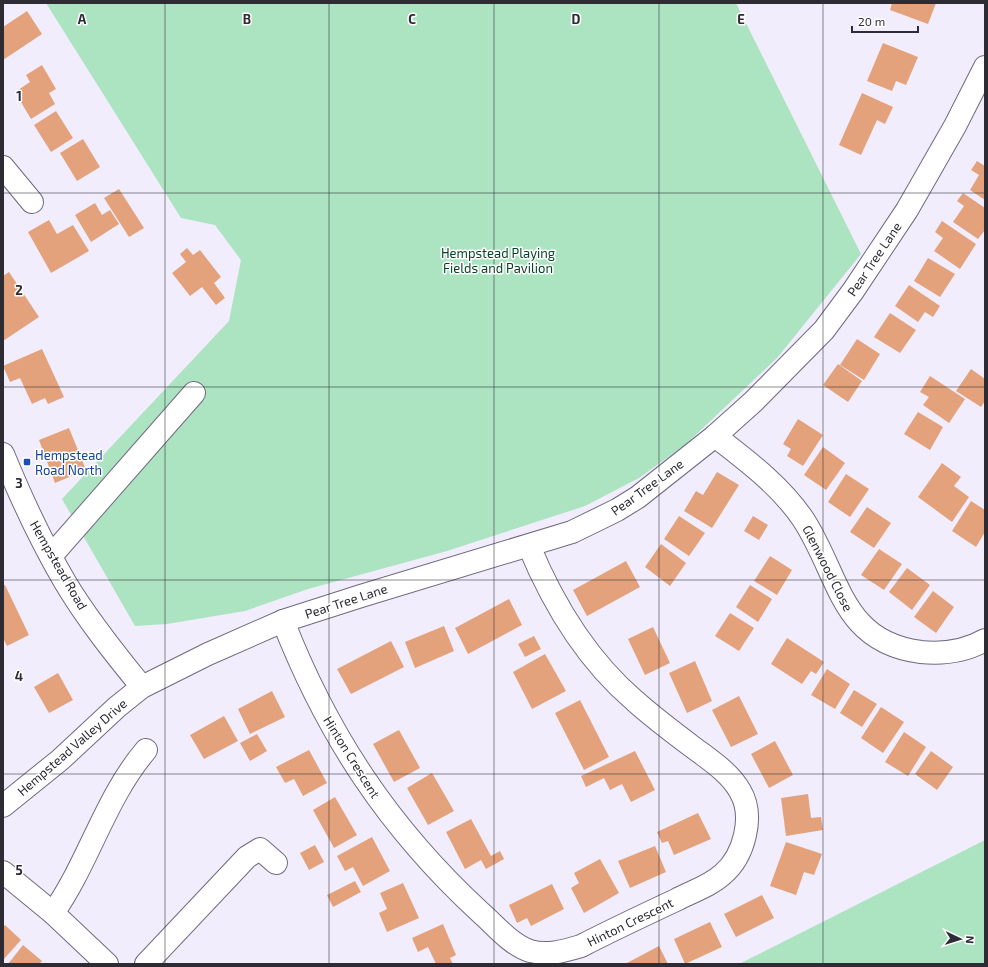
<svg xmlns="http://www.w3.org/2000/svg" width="988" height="967" font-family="'Exo 2',sans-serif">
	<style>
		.green { fill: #ace3c0 }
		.building { fill: #e4a27c }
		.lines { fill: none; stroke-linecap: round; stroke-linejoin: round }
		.minor-casing { stroke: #706a80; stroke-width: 24 }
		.minor { stroke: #fff; stroke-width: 22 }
		.grid { fill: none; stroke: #2d2b34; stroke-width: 1; stroke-opacity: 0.55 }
		.transit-dot { fill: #1a4fb4; stroke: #fff; stroke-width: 1.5 }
		.labels { text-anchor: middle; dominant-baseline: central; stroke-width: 3; stroke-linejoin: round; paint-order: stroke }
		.park-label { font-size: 13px; fill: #043e23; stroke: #fff }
		.street-label { font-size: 13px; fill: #2d2b34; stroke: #fff }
		.transit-label { font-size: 13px; fill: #164399; stroke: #fff; text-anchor: start }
		.grid-label { font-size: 13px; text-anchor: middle; font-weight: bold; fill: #2d2b34; stroke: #fff; stroke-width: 3; stroke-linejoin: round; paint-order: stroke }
	</style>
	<rect width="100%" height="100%" fill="#f1edfc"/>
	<g class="green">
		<path d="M46,3H736L861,254L777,358L685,445L639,478L585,506L447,551L308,589L245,611L167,624L135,626L62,499L229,321L241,260L215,225L181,218Z"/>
		<path d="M985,840V964H739Z"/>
	</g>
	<g class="building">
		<path d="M892,3H936L928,24L890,10Z"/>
		<path d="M27,11L42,34L3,60V27Z"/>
		<path d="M883,43L918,57L906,85L896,81L892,91L867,81Z"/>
		<path d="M42,65L56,89L49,93L55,104L31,119L15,92L30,82L26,75Z"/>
		<path d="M862,93L893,107L885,124L877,120L861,155L839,145Z"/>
		<path d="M56,111L73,138L51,152L34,125Z"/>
		<path d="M83,139L100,167L77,181L60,153Z"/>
		<path d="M977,161L985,166V200L970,190L979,175L971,170Z"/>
		<path d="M119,189L144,228L129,237L104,198Z"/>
		<path d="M963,193L985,208V230L978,239L953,222L964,206L957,201Z"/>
		<path d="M95,203L102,215L110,210L119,224L91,242L75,215Z"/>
		<path d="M49,220L57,234L73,225L89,251L51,273L28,232Z"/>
		<path d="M942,221L976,244L960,269L934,251L943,238L935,232Z"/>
		<path d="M187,248L193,255L200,250L221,277L214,283L225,298L216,305L202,287L190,296L172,273L186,262L180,254Z"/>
		<path d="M928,258L955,274L940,297L914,281Z"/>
		<path d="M9,272L39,317L3,341V276Z"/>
		<path d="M909,285L940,306L933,317L925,312L918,322L895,306Z"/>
		<path d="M890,313L916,330L900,353L874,337Z"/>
		<path d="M857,339L880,354L864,380L840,365Z"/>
		<path d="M42,349L64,397L48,404L45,398L32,404L20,378L10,382L3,366Z"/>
		<path d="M838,364L862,381L848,402L823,385Z"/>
		<path d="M971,369L985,379V401L981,407L956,391Z"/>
		<path d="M930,376L965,399L949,423L923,405L929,397L920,392Z"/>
		<path d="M918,412L943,427L930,450L904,434Z"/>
		<path d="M798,419L823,435L803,466L787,456L791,449L783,444Z"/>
		<path d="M69,428L86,470L55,483L39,440Z"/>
		<path d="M823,447L845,463L826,490L804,475Z"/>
		<path d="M942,463L961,477L954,486L969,497L952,522L918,497Z"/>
		<path d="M717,472L739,485L712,528L684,511L696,491L703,495Z"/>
		<path d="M846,474L869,489L850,517L828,502Z"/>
		<path d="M971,501L985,510V532L976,547L952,531Z"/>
		<path d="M867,507L891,523L874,548L850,532Z"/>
		<path d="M679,516L705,533L689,556L664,539Z"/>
		<path d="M753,516L768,525L759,540L744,531Z"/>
		<path d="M661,544L686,563L670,586L645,567Z"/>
		<path d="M879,549L902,564L884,590L861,575Z"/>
		<path d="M770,556L792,570L777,595L754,581Z"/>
		<path d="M626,561L640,587L587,616L573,590Z"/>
		<path d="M907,568L930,585L912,610L889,592Z"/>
		<path d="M5,585L29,635L7,646L3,638V586Z"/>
		<path d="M750,585L772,599L758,622L736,607Z"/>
		<path d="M933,591L954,607L936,633L914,617Z"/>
		<path d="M509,599L522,625L468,654L455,628Z"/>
		<path d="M730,613L754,628L739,651L715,636Z"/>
		<path d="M444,626L454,651L415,668L405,642Z"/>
		<path d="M653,627L670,663L645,675L628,639Z"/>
		<path d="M534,636L541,649L525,657L518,644Z"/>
		<path d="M787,638L824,662L816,674L811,671L802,684L771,664Z"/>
		<path d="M391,641L404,667L351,694L337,669Z"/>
		<path d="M545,654L566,691L532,709L513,672Z"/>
		<path d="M695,661L712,701L687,713L669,673Z"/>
		<path d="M827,669L850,684L835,709L811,695Z"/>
		<path d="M58,673L73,700L49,713L34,687Z"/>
		<path d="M854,690L877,704L862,727L840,713Z"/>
		<path d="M272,691L285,717L250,734L238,709Z"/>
		<path d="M739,696L758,734L731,747L712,710Z"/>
		<path d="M580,700L609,757L584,770L555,713Z"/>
		<path d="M881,707L904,722L883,753L861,738Z"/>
		<path d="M224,716L238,741L204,759L190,735Z"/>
		<path d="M399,730L420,768L394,782L373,744Z"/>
		<path d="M904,732L926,747L908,776L885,762Z"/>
		<path d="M257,734L267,751L250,761L240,743Z"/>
		<path d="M775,741L793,775L769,788L751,754Z"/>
		<path d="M309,750L327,783L303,796L294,779L285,783L276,767Z"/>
		<path d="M635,751L655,790L631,802L622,784L610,790L604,778L586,787L581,776Z"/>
		<path d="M931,751L953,767L937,790L915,774Z"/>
		<path d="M432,773L454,811L428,825L407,788Z"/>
		<path d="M808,794L811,818L821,817L823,830L786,836L781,798Z"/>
		<path d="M335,797L357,835L334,848L313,810Z"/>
		<path d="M698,813L711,839L674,855L668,841L662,843L657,832Z"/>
		<path d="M471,819L491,856L500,851L504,859L486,869L481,860L465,869L446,832Z"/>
		<path d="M372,837L390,871L363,886L353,867L345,871L337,856Z"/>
		<path d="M786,842L822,854L814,875L804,872L796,895L770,886Z"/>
		<path d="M315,845L324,862L309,870L300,853Z"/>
		<path d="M655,846L666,872L630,888L618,861Z"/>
		<path d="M600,859L619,893L584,913L571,888L579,883L574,873Z"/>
		<path d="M355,881L361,892L333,907L327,895Z"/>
		<path d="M403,883L419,918L387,932L379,913L387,909L380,893Z"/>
		<path d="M552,884L564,909L531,926L527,918L517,923L509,905Z"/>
		<path d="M762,895L774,918L736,937L724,914Z"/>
		<path d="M710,922L722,947L685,964L674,939Z"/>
		<path d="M443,924L456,955L450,958L453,964H436L428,947L418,952L412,938Z"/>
		<path d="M5,925L21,940L3,960V927Z"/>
		<path d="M23,945L42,961L39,964H8Z"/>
		<path d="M659,946L668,964H625Z"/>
	</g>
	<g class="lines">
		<g class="minor-casing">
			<g id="minor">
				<path d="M3,167L32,202"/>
				<path d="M715,436C747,461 780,485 803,519C840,575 840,642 921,652C942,654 966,651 985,640"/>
				<path d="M3,454C21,498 41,541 65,582C87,619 115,654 142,687"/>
				<path d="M51,556L194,393"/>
				<path d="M283,621C328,736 389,828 480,912C495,925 511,945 530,951C548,956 564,951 581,946C612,930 644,915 676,900C691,892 710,886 723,874C744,856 755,816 740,791C730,773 710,760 694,748C674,733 654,718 635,701C587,660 553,604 529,546"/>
				<path d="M3,806L60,760L117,707L142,687L208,654L283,621L361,596L572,532L617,510L638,497L715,436L754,401L824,330L853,291L907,210L955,126L985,67"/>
				<path d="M3,872L53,913L107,964"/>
				<path d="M53,913C89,862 105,798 146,750"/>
				<path d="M146,964L247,857L260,849L276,863"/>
			</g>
		</g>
		<use href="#minor" class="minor"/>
	</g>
	<path class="grid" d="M165,3V964M329,3V964M494,3V964M659,3V964M823,3V964M3,193H985M3,387H985M3,580H985M3,774H985"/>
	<rect class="transit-dot" x="23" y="458" width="8" height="8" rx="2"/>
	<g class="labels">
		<g class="park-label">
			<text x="498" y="253">Hempstead Playing<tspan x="498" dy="15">Fields and Pavilion</tspan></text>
		</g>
		<g class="street-label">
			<text transform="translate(874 259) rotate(-56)">Pear Tree Lane</text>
			<text transform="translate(647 487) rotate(-36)">Pear Tree Lane</text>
			<text transform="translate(59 565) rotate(60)">Hempstead Road</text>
			<text transform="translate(828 568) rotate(63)">Glenwood Close</text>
			<text transform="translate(346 601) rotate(-18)">Pear Tree Lane</text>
			<text transform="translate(72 747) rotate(-41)">Hempstead Valley Drive</text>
			<text transform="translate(352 757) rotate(58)">Hinton Crescent</text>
			<text transform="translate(630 922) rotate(-26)">Hinton Crescent</text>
		</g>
		<g class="transit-label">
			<text x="35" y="455">Hempstead<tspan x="35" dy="15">Road North</tspan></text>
		</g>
	</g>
	<g class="grid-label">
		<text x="82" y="24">A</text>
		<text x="247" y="24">B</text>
		<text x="412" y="24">C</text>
		<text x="576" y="24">D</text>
		<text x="741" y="24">E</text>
		<text x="19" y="101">1</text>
		<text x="19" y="295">2</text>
		<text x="19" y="488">3</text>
		<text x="19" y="681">4</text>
		<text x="19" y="875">5</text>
	</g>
	<rect width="988" height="967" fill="none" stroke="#2d2b34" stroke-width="8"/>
	<g transform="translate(960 939) rotate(94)" stroke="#ffffff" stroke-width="3" paint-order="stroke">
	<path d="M0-3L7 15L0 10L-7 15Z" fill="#2d2b34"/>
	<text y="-6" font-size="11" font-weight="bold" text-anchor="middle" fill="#2d2b34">N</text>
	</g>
	<path d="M852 26v6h66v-6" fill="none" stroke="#2d2b34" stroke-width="2"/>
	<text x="858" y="26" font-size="12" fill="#2d2b34" stroke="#ffffff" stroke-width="3" paint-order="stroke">20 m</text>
</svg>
